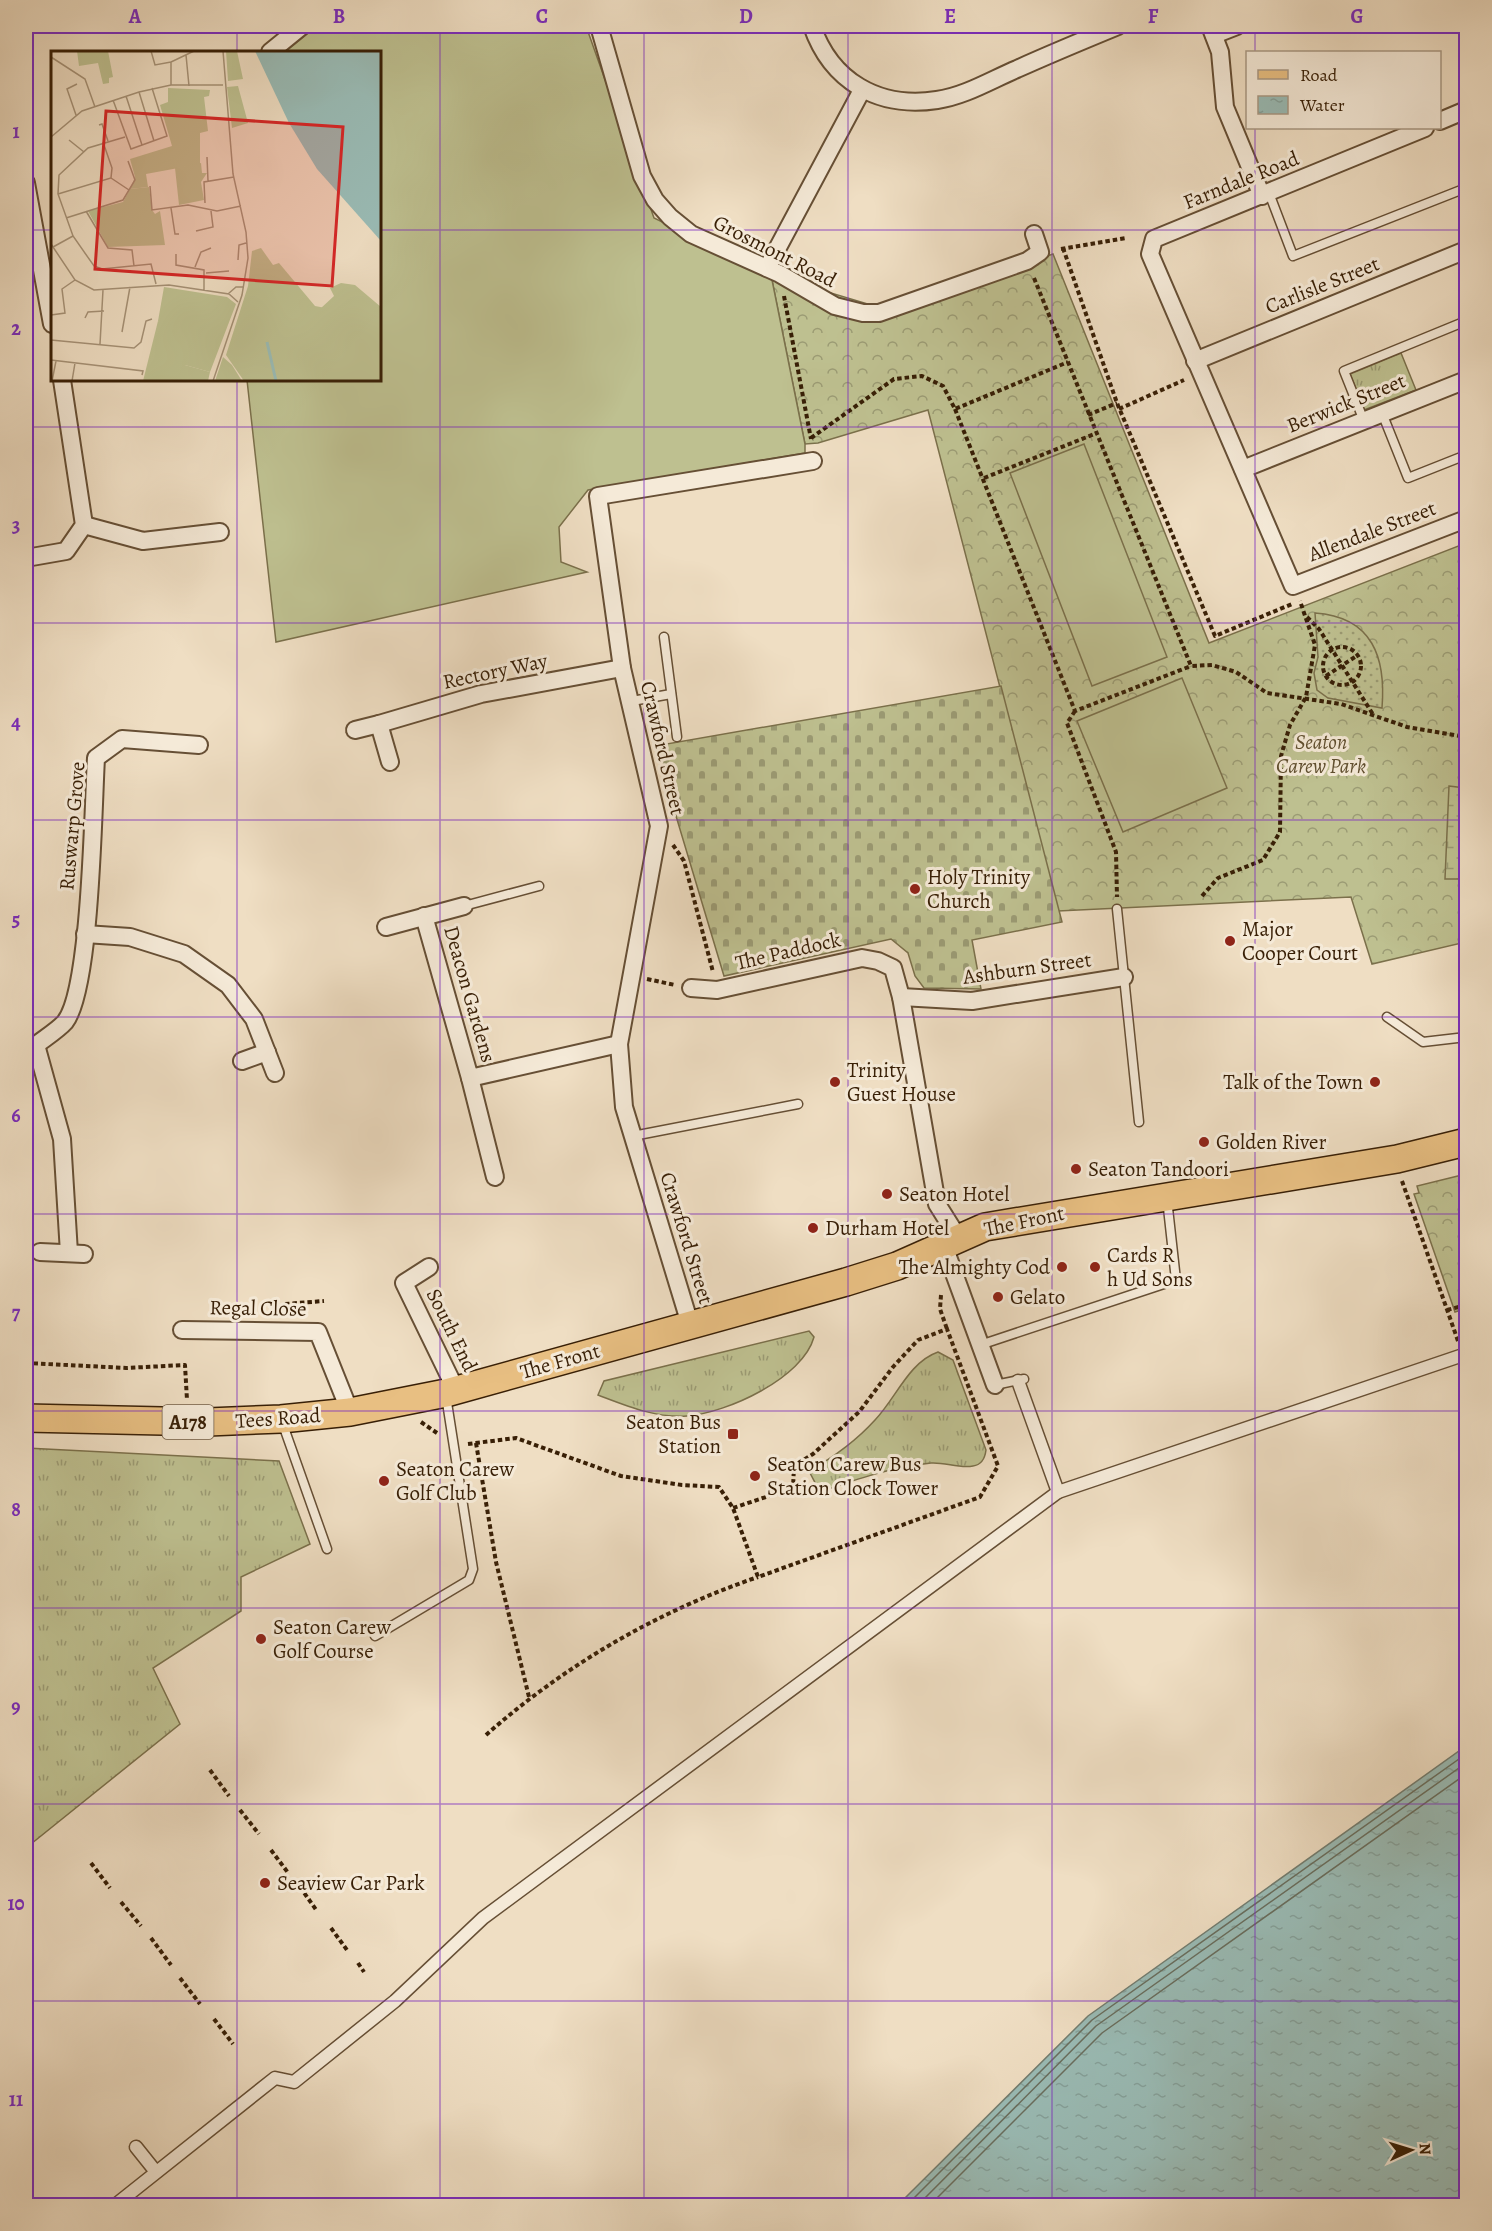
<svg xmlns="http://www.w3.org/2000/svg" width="1492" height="2231" font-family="Alegreya,serif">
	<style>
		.grass { fill: url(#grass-tufts); stroke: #7b704b; stroke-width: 1.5 }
		.forest { fill: url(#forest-crowns); stroke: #7b704b; stroke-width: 1.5 }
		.wetland { fill: url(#wetland-marsh); stroke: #7b704b; stroke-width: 1.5 }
		.cemetery { fill: url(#cemetery-stones); stroke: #7b704b; stroke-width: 1.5 }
		.garden { fill: url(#garden-dots); stroke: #7b704b; stroke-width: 1.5 }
		.pitch { fill: #bec090; stroke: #7b704b; stroke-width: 1.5 }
		.water { fill: url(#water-ripples); stroke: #737d70; stroke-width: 1.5 }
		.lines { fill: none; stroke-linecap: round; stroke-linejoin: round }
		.shore { stroke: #696e5e; stroke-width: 1.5 }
		.service-casing { stroke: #664f35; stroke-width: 11 }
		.pedestrian-casing { stroke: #664f35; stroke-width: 15 }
		.minor-casing { stroke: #664f35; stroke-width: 20 }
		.primary-casing { stroke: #381f06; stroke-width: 30 }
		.path { stroke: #381f06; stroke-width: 4; stroke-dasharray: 4.5 3; stroke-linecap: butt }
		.service { stroke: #f5ead8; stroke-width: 8 }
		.pedestrian { stroke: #f5ead8; stroke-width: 12 }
		.minor { stroke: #f5ead8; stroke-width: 16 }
		.primary { stroke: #e8bf82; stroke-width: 27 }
		.grid { fill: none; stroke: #7b2cbf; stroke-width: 1.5; stroke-opacity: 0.55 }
		.poi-dot { fill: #8f2418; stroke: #f5ead8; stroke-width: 2 }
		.labels { text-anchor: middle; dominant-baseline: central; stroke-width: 6; stroke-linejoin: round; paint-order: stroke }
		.shield { fill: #f5ead8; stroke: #715c45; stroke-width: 1.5 }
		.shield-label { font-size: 20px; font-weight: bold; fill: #381f06 }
		.street-label { font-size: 21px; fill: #381f06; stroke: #f5ead8 }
		.park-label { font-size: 21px; font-style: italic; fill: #604f2f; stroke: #f5ead8 }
		.poi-label { font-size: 21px; fill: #381f06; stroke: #f5ead8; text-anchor: start }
		.inset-river { fill: none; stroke: #9abcb6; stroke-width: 3 }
		.inset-road { fill: none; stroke: #a69277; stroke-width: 1.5 }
		.view { fill: #d62828; fill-opacity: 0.15; stroke: #d62828; stroke-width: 3 }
		.inset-edge { fill: none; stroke: #381f06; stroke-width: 3 }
		.neatline { fill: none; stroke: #7b2cbf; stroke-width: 2 }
		.grid-label { font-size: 20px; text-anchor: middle; font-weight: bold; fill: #7b2cbf }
	</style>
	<defs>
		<pattern id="grass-tufts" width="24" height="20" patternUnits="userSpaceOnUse" patternTransform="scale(1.5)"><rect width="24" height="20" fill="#bec090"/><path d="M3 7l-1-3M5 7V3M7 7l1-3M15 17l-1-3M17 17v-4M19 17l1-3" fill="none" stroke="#9b9b74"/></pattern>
		<pattern id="forest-crowns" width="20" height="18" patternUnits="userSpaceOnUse" patternTransform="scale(1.5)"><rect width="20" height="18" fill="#bec090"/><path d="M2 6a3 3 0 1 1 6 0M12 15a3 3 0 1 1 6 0" fill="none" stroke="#9b9b74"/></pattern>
		<pattern id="wetland-marsh" width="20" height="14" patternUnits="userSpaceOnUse" patternTransform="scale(1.5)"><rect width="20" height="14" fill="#bec090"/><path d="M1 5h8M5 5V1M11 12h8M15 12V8" fill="none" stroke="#9b9b74"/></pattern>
		<pattern id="cemetery-stones" width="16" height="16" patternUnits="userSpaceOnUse" patternTransform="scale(1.5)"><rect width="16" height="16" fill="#bec090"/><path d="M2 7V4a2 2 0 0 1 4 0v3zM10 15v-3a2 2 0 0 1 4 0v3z" fill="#9b9b74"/></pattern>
		<pattern id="garden-dots" width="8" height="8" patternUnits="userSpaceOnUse" patternTransform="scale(1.5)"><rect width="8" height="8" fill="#bec090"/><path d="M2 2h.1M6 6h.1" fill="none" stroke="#9b9b74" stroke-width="1.8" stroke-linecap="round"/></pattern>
		<pattern id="water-ripples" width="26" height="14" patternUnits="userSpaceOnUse" patternTransform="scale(1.5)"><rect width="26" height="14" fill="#9abcb6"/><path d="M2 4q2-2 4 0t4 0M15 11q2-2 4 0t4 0" fill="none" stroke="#85a19b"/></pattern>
	</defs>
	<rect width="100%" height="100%" fill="#efdec3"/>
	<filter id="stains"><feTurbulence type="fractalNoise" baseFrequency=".00333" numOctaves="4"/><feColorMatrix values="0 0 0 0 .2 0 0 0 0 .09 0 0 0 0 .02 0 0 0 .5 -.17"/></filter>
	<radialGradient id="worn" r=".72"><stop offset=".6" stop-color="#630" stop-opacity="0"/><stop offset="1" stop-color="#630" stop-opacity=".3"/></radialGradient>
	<g class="grass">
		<path d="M1401,353L1416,390L1364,410L1350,374Z"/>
		<path d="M809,1331L814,1337C803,1378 727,1413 687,1416C655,1418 627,1406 598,1395L604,1381Z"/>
		<path d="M938,1352L953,1360L986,1450C985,1458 981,1465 973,1466C960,1469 945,1462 931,1463C892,1467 857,1479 820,1492L809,1471C834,1457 856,1441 875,1420C896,1398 909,1362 938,1352Z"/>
		<path d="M26,1448L279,1461L310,1544L241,1577V1611L153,1668L180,1724L26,1848Z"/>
	</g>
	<g class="forest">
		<path d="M1053,254L1209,643L1466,543V942L1372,964L1351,897L1058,911L928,410L818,443L805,444L771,275L891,311Z"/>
		<path d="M1466,1174V1327L1461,1310L1455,1312L1414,1194L1419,1193L1417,1186Z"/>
	</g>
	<path class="wetland" d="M1449,786L1465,788L1464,879H1445Z"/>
	<path class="cemetery" d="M1001,686L1062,922L972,940L981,989L924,988L915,976L908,953L891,939L724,976L655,746Z"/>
	<path class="garden" d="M1315,613C1373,617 1386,658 1382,708L1328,698L1317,690L1314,673L1318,657Z"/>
	<g class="pitch">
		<path d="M317,26H586L654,218L771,275L805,444V453L588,490L559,527L561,562L587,572L276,642L247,380H380V52H285Z"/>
		<path d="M1084,444L1167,657L1092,686L1010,473Z"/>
		<path d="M1182,678L1227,788L1123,832L1077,721Z"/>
	</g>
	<path class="water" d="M1466,1746V2205H898L1088,2016Z"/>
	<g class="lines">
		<g class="shore">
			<path d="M906,2206L1092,2020L1466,1754"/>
			<path d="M917,2206L1096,2026L1466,1763"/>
			<path d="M929,2206L1102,2033L1466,1774"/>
		</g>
		<g class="service-casing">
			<g id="service">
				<path d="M1269,193L1293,256L1466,188"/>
				<path d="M1382,413L1408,478L1466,455"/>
				<path d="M1364,421L1344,371L1466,321"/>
				<path d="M664,637L677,737"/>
				<path d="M632,701L671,694"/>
				<path d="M464,906L539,886"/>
				<path d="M1117,909L1139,1122"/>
				<path d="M1387,1017L1423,1042L1466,1037"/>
				<path d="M633,1136L798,1104"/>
				<path d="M980,1345L1176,1280L1167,1199"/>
				<path d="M995,1385L1024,1379"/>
				<path d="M282,1422L327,1549"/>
				<path d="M375,1636L469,1580L473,1569L446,1396"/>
			</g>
		</g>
		<g class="pedestrian-casing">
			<g id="pedestrian">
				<path d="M1018,1381L1058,1492L1466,1354"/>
				<path d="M136,2147L156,2172"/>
				<path d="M114,2206L275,2078L294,2082L395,2001L483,1918L1058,1492"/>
			</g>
		</g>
		<g class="minor-casing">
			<g id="minor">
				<path d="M599,26L642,176L655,200L670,217L691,234L780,274L835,306L863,313H879L1027,261L1040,252L1034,234"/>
				<path d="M812,26C831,81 878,109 937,100C965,96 991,80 1017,69C1050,54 1084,40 1118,26"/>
				<path d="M1210,26L1220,52L1225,107L1262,196"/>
				<path d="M1214,35L1237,26"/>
				<path d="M270,52L302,26"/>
				<path d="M1440,121L1466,110"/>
				<path d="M1425,128L1154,239L1150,254L1293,586L1466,519"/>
				<path d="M26,183L52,324"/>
				<path d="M767,268L862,90"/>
				<path d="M1195,361L1466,250"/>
				<path d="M1243,469L1466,380"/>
				<path d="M84,525L143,541L220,532"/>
				<path d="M26,558L66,551L84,525L62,380"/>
				<path d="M355,730L379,724"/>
				<path d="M390,762L379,724L481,694L622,668"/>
				<path d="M424,916L470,1078L619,1044"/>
				<path d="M386,927L464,906"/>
				<path d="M85,934L130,937L184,954L228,985L254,1019L275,1073"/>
				<path d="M691,988L717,990L862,958L878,961L893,968L901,997L937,1204L959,1239"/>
				<path d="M901,997L972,1001L1124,977"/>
				<path d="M26,1044L36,1045C45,1038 58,1030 65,1022C91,989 93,808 96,758L122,739L199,745"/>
				<path d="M36,1045L62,1139L69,1253"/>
				<path d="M242,1061L267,1052"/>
				<path d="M470,1078L495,1177"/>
				<path d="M944,1246L995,1385"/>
				<path d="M40,1252L84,1254"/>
				<path d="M429,1267L404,1283L456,1390"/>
				<path d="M690,1324L624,1107L619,1044L659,826L622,668L598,496L813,461"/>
				<path d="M182,1330L318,1332L350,1412"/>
			</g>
		</g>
		<g class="primary-casing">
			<path id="primary" d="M26,1418L208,1422L281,1419L350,1412L446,1393L846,1282L897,1266L985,1227L1397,1159L1466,1142"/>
		</g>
		<g class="path">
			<path d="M1063,248L1117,403L1215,636L1292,604"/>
			<path d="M1061,249L1126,238"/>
			<path d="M1034,278L1191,666L1212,665L1236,672L1267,693L1341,704L1407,727L1466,737"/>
			<path d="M784,296L811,439"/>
			<path d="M955,409L1075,711L1191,666"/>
			<path d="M1119,409L1184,380"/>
			<path d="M1088,415L1117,403"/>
			<path d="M811,438L894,379L922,376L943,386L955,409L1068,362"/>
			<path d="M984,478L1097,433"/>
			<path d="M1307,617L1319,629L1374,716"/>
			<circle cx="1342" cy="666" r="19"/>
			<path d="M1326,676L1358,655"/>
			<path d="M1075,711L1067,723L1116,852L1117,897"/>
			<path d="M673,845L684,861L713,972"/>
			<path d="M1202,896L1218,878L1263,860L1280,832L1281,756L1290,725L1306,697L1315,645L1300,601"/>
			<path d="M647,979L675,985"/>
			<path d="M1402,1181L1458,1341"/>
			<path d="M1466,1260L1461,1279L1466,1291"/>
			<path d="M941,1295L940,1309L947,1329"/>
			<path d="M285,1304L324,1301"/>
			<path d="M1447,1310L1466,1305"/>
			<path d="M26,1363L126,1368L185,1365L187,1400"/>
			<path d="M421,1422L437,1433"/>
			<path d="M476,1443L496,1562L529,1697"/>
			<path d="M468,1444L516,1438L621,1476L682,1485L719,1487L733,1508L758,1577L980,1497L998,1466L947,1329L918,1340L893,1367L859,1412L813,1454L794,1466L793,1488L733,1508"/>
			<path d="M486,1735C565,1665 658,1611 758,1577"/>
			<path d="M210,1770L229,1796"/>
			<path d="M240,1810L259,1834"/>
			<path d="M271,1850L289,1874"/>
			<path d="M91,1863L110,1888"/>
			<path d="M300,1887L317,1911"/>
			<path d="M121,1902L141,1926"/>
			<path d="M331,1928L347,1950"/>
			<path d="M151,1938L171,1965"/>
			<path d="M358,1963L364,1972"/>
			<path d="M180,1978L200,2004"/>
			<path d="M214,2019L233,2044"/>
		</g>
		<use href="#service" class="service"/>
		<use href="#pedestrian" class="pedestrian"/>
		<use href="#minor" class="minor"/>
		<use href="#primary" class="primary"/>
	</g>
	<path class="grid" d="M237,26V52M440,26V2206M644,26V2206M848,26V2206M1052,26V2206M1255,26V52M1255,128V2206M26,230H52M380,230H1466M237,380V2206M26,427H1466M26,623H1466M26,820H1466M26,1017H1466M26,1214H1466M26,1411H1466M26,1608H1466M26,1804H1466M26,2001H1466"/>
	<g class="poi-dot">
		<circle cx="915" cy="889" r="6"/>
		<circle cx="1230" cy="941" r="6"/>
		<circle cx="835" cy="1082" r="6"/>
		<circle cx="1375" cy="1082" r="6"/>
		<circle cx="1204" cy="1142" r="6"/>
		<circle cx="1076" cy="1169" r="6"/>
		<circle cx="887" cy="1194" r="6"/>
		<circle cx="813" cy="1228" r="6"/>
		<circle cx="1062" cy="1267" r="6"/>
		<circle cx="1095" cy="1267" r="6"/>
		<circle cx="998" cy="1297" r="6"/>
		<rect x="727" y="1428" width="12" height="12" rx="3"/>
		<circle cx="755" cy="1476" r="6"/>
		<circle cx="384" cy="1481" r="6"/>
		<circle cx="261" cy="1639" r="6"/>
		<circle cx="265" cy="1883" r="6"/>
	</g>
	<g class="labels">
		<rect class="shield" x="162.5" y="1405" width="51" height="34" rx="4.5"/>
		<g class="shield-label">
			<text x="188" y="1422">A178</text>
		</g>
		<g class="street-label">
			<text transform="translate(1241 180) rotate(-22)">Farndale Road</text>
			<text transform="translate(775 251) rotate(27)">Grosmont Road</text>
			<text transform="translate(1322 285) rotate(-22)">Carlisle Street</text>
			<text transform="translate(1346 403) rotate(-22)">Berwick Street</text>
			<text transform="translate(1372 531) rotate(-21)">Allendale Street</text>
			<text transform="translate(495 671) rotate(-12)">Rectory Way</text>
			<text transform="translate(663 748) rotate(77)">Crawford Street</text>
			<text transform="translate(72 826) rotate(-85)">Ruswarp Grove</text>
			<text transform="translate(788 951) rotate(-13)">The Paddock</text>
			<text transform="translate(1027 968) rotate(-8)">Ashburn Street</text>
			<text transform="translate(470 994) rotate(74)">Deacon Gardens</text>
			<text transform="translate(1024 1221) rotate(-12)">The Front</text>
			<text transform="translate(687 1238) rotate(73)">Crawford Street</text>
			<text transform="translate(258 1308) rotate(1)">Regal Close</text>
			<text transform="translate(452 1330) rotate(64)">South End</text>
			<text transform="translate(560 1361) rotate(-16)">The Front</text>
			<text transform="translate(278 1418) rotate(-4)">Tees Road</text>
		</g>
		<g class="park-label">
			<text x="1321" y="742">Seaton<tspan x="1321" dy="24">Carew Park</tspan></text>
		</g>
		<g class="poi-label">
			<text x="927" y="877">Holy Trinity<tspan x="927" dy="24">Church</tspan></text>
			<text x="1242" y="929">Major<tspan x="1242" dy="24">Cooper Court</tspan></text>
			<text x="847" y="1070">Trinity<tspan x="847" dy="24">Guest House</tspan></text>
			<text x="1363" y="1082" text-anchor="end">Talk of the Town</text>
			<text x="1216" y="1142">Golden River</text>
			<text x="1088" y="1169">Seaton Tandoori</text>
			<text x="899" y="1194">Seaton Hotel</text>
			<text x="825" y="1228">Durham Hotel</text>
			<text x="1107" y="1255">Cards R<tspan x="1107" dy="24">h Ud Sons</tspan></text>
			<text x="1050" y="1267" text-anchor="end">The Almighty Cod</text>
			<text x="1010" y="1297">Gelato</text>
			<text x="721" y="1422" text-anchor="end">Seaton Bus<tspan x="721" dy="24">Station</tspan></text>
			<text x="767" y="1464">Seaton Carew Bus<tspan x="767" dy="24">Station Clock Tower</tspan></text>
			<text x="396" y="1469">Seaton Carew<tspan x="396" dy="24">Golf Club</tspan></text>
			<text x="273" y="1627">Seaton Carew<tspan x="273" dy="24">Golf Course</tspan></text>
			<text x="277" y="1883">Seaview Car Park</text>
		</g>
	</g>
	<g transform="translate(51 51)">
		<rect width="330" height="330" fill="#efdec3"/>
		<path d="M210,197L222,214L228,212L264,255L285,259L330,297V330H193L175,304L197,235L201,200Z" fill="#bec090"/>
		<path d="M175,0H186L192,28L177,30ZM187,35L197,72L181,77L176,36ZM117,37L159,39L158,45L153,46L157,80L149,82V113L95,123L97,136L79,138L84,126L79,108L121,95L109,54L117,51ZM290,232L304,234L330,256V299L320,300L299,274L282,269L269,258L283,245L279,237ZM113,236L176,246L185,253L159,321L134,314L107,270Z" fill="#bec090"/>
		<path d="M172,306L181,314L191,330H164Z" fill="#bec090"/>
		<path d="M150,112L151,122H156L150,131L153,149L128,154L124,117Z" fill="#bec090"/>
		<path d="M26,0H57L62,26L58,27V32L52,33L47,12L28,15Z" fill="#bec090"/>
		<path d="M122,99L125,107L102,115L99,106ZM98,136L101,159L104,163L109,160L114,194L57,196L37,160L72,151L79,138ZM141,248L162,252L172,267L162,290L151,295L139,292L134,314L159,321L157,330H92L107,270L133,288L125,276L129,258Z" fill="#bec090"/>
		<path d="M204,0H330V190L266,118L238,72Z" fill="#9abcb6"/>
		<path class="inset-river" d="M216,291L225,330"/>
		<path class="inset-road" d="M100,0L104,14L120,11M135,4L138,35M0,6L34,28L44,56M120,34V11L143,0M88,41L103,90M75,45L91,94M62,49L80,98L116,85L101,37M25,64L16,38L26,33M48,74L51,73L57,90M0,86L31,60L88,41L120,34H172M74,86L37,97L8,124L7,143L22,185L43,215L51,218L100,213L105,233M18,89L33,101M156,106L157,130M60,127L78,139M99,135L101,159L137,154L166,160L190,155M7,143L60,127L61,117L52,91M154,152L153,131L183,126M120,157L124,183H128M35,160L57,197L81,199L83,215M15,167L72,149L84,129L77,110M145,180L162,176L160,160M0,193L24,229L43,239L118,234L178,243L187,251M2,196L22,185M125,203V214L153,219V239M187,209L188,194L195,192M144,216L150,201L160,197M155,222L178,220M177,243L185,236H193M0,264L14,262L11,238L24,229M34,267L37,261L53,260M71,281L79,236M0,289L83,297L90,291L95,270L101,268M49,293L52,239M0,309L92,320L91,324M1,330L5,310M21,330L24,312M162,330L191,244L197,207L195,181L182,123L172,0"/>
		<path class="view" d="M55,60L292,76L281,235L44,218Z"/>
		<rect width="330" height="330" class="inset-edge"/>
	</g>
	<rect width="1492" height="2231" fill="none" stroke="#efdec3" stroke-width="66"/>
	<rect x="1246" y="51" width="195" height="78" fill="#f5ead8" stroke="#a99984" stroke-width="1.5"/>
	<rect x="1258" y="70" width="30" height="9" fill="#e8bf82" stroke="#a99984" stroke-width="1.5"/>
	<text x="1300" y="81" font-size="18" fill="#381f06">Road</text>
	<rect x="1258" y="96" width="30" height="18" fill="url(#water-ripples)" stroke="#a99984" stroke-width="1.5"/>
	<text x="1300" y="111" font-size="18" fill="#381f06">Water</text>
	<g transform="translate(1411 2150) rotate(86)" stroke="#f5ead8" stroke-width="4.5" paint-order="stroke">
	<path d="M0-4.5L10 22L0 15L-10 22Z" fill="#381f06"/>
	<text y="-9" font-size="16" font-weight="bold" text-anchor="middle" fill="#381f06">N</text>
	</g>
	<rect x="33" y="33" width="1426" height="2165" class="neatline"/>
	<g class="grid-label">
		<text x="135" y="23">A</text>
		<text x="339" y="23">B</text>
		<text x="542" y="23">C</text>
		<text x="746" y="23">D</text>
		<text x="950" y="23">E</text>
		<text x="1153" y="23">F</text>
		<text x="1357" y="23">G</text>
		<text x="16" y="138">1</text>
		<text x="16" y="335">2</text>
		<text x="16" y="532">3</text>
		<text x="16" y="729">4</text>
		<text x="16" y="926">5</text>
		<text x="16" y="1122">6</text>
		<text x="16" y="1319">7</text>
		<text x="16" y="1516">8</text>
		<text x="16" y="1713">9</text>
		<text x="16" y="1910">10</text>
		<text x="16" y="2106">11</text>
	</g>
	<rect width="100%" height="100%" filter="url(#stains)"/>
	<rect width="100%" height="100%" fill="url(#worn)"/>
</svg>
